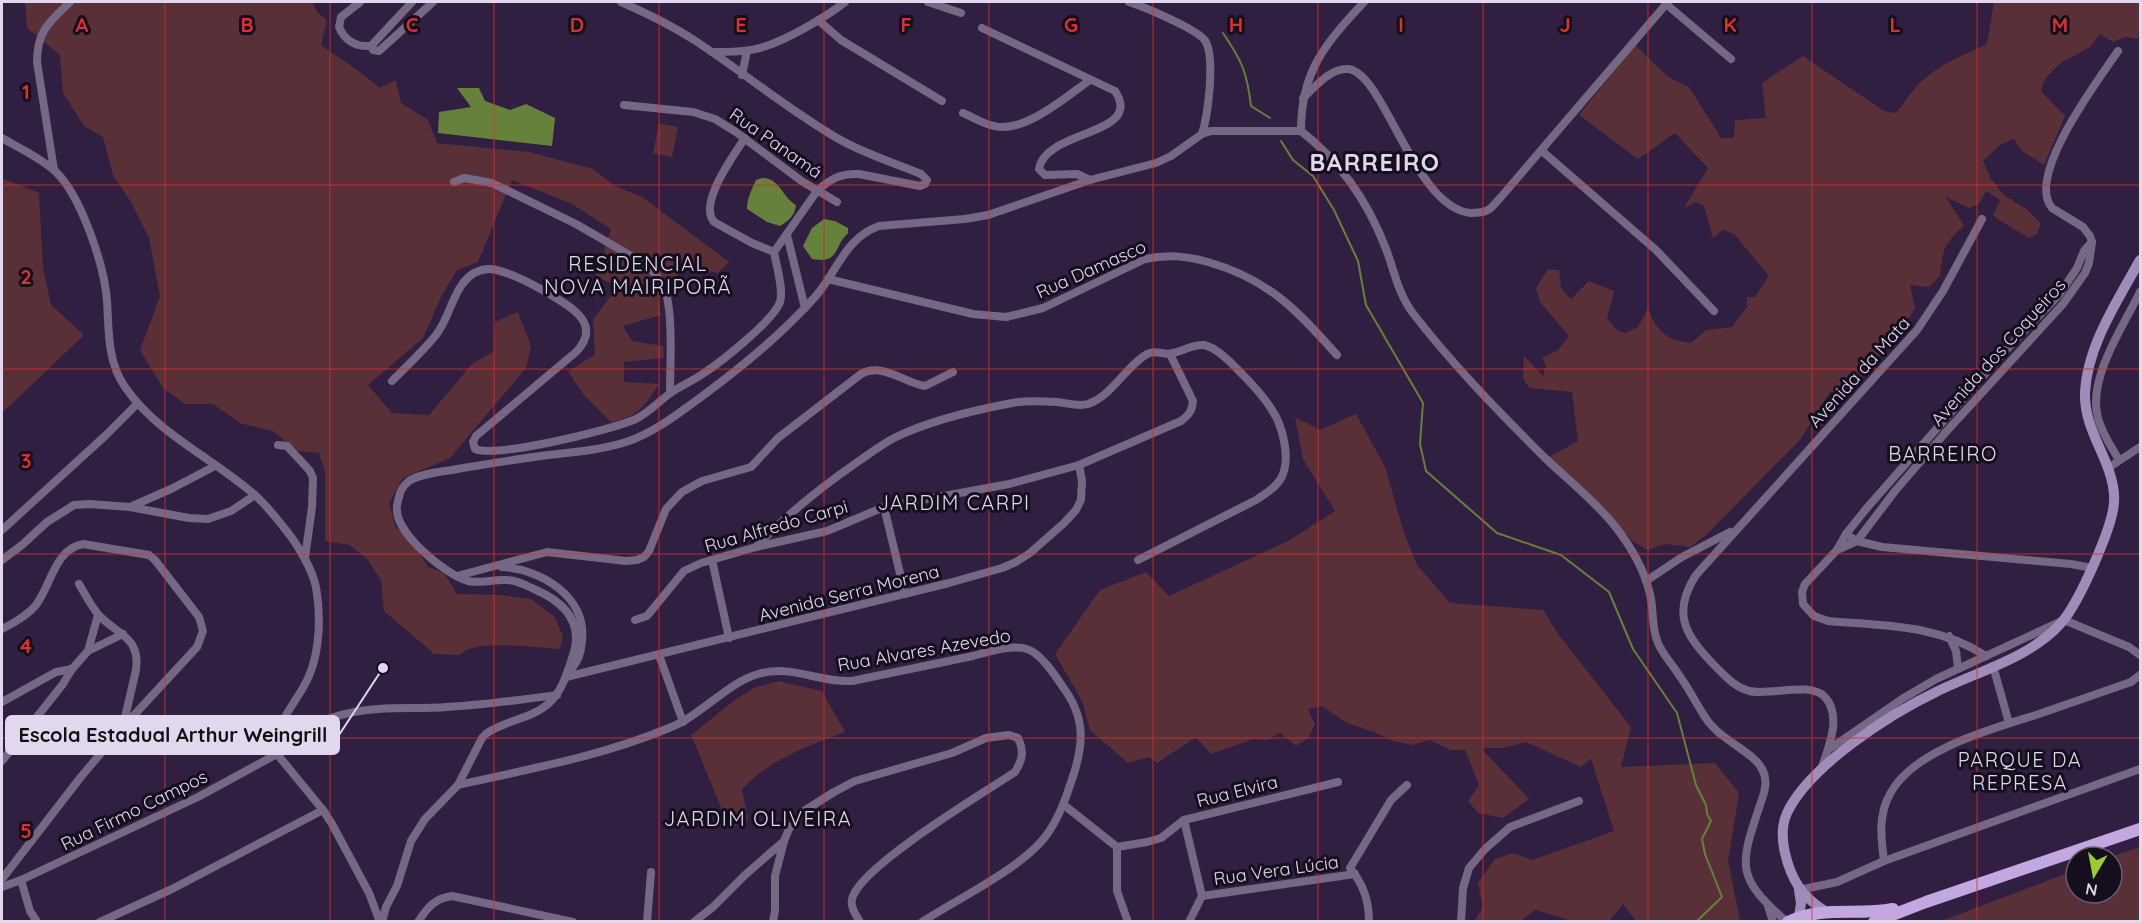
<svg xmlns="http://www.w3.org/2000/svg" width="2142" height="923" font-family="Quicksand,sans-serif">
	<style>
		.green { fill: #592f38 }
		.water { fill: #66813b }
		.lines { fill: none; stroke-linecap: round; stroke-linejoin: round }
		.stream { stroke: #66813b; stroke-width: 2 }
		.minor { stroke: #766884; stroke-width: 8 }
		.secondary { stroke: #a18bb8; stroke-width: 10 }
		.primary { stroke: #c3a7e0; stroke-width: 12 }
		.grid { fill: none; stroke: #d73132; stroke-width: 1.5; stroke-opacity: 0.55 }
		.labels { text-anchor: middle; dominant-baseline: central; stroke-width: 6; stroke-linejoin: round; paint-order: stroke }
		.street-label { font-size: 18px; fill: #e2d8ee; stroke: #150e1d }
		.neighbourhood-label { font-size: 20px; letter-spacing: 1.5px; fill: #e2d8ee; stroke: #150e1d }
		.district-label { font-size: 24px; font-weight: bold; letter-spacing: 1.5px; fill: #e2d8ee; stroke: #150e1d }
		.grid-label { font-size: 20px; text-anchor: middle; font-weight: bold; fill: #d73132; stroke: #150e1d; stroke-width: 6; stroke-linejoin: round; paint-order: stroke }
		.leader { fill: none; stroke: #e2d8ee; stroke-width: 2 }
		.callout-dot { fill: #e2d8ee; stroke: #150e1d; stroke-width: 2 }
		.callout { fill: #e2d8ee; stroke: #e2d8ee; stroke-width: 2 }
		.callout-label { font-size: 20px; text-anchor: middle; font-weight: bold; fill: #111 }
	</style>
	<rect width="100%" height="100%" fill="#311f42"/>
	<g class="green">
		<path d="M25,2H312L317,12L327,20L321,45C341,60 362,71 379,88L396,80L401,103L428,120L437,143L529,152L593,169L615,186L642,197L729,262L718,273L684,267L658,298L661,315L623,326L632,341L663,346L664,358L624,362V382L659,384C644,407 639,416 611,422L584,395L568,372L595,354L593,319L618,287L596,276L611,229L572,204L512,180L478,262L457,270L442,295L423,338L368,385L392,413L429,415L472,364L494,351L495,322L518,312L531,346L526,368L450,458L403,478L389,503L395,526L415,546L428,567L444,573L457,594L500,595L531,599L555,617L563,636L560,649C539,648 474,638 460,655L433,654L432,652L384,611L381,580L367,559L350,545L325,541V472L319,453L298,451L273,431L240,423L213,404H185L163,388L140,350L160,296L149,238L131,202L113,175L103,137L84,126L63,93L60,55L27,28Z"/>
		<path d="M1994,2H2140V35L2137,39L2126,37L2113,42L2100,34L2090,47L2059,64L2045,79L2041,91L2065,116L2044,165L2022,151L2014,139L2000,145L1983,161L1991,179L2005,196L2028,210L2041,224L2037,234L2029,238L1993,216L2000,200L1986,191L1980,203L1969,208L1946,197L1964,226C1943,244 1943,250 1940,276L1929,287L1910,285L1915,308L1898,336L1847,392H1830L1800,440L1706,535L1690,547L1665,544L1648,550L1632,541L1602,507L1547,458L1578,441L1572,392L1529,388L1523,378L1524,356L1543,376L1546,365L1542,358L1558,350L1569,336L1540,302L1536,288L1548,269L1559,270L1561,288L1571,299L1589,281L1614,291L1607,319L1617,330L1625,333L1638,327L1648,308C1657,332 1666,340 1691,343L1706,330L1732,327L1747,307V297H1755L1769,276L1734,234L1723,230L1713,238L1704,206L1695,202L1684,208L1708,168L1675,133L1638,159L1579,115L1635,45L1668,77L1689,87L1721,138H1734L1735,120L1766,118L1762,83L1803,56L1884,111L1895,113C1906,103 1911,90 1922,81C1941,63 1964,55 1987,44Z"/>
		<path d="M659,123L678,127L672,157L653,153Z"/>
		<path d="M2,178L39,193L43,268L51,305L84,335L2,413Z"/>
		<path d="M1356,414L1385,467L1404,533L1417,565L1450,603L1543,610L1558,634L1631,727L1621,767L1715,763L1739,793L1728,861L1740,921H1636L1623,904L1609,921H1573L1535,910L1521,921H1474L1483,908L1478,883L1495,859L1514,853L1532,860L1614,831L1591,759L1581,767L1526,742L1503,748H1481L1529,799L1503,818L1478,813L1468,801L1479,785L1465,750H1451L1429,740L1412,745L1393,741L1374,732L1347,723L1322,706L1308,709L1315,725L1308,738L1296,746L1280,733L1267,740L1253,739L1211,754L1196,737L1157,763L1149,757L1128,763L1090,730L1082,701L1055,654L1100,590L1146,572L1169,596L1288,541L1335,511L1303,459L1295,417L1320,430Z"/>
		<path d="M779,681L822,691L845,732C806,747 772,758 742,789L748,819L730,829L691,735L736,699L754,688Z"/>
		<path d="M2140,847V921H1941L2076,870V893H2112L2111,857Z"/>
	</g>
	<g class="water">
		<path d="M457,88H479L485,101L510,110L526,104L555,118L552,146L438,133L439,112L471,107Z"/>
		<path d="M762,178C780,178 782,197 796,205C795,215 789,221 780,226L767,222L747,209C747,198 752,189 756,180Z"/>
		<path d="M824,219L835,221L848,228V233C833,247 840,264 812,259L803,246L812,228Z"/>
	</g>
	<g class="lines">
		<g class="stream">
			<path d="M1223,33C1242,61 1247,72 1251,106L1270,118"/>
			<path d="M1281,141L1293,160L1313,176L1334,210L1358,261L1366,305L1423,403L1420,444L1426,471L1497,533L1561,555L1609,592L1633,649L1677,713L1696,785L1706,805L1707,814L1711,821L1702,839L1705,854L1722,897L1696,922"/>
		</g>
		<g class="minor">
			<path d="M360,2L341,17L339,27C345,41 356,47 371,46L373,50L379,51L433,2"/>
			<path d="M928,2L961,13"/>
			<path d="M1129,2C1144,7 1200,30 1206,42C1215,60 1208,115 1202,134"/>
			<path d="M1666,4L1731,59"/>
			<path d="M818,20L841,40L942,101"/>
			<path d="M982,28L1115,91C1145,136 1045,129 1039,169L1045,175L1077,174L1090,180"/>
			<path d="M371,46L412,2"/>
			<path d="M712,52C729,52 747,52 763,47C787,40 826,17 845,2"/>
			<path d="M742,75L747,51"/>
			<path d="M1303,98C1315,87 1330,68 1348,69C1384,72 1414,207 1470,213C1476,213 1483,213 1488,210C1493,207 1497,201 1501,197L1668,2"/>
			<path d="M624,105L693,112L715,119L736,132L803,182L837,202"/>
			<path d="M963,113C973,117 983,124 994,126C1024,134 1067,96 1090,80"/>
			<path d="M1301,131C1341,162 1368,202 1386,249C1394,270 1398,293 1412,312C1451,363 1498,411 1544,457C1567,479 1594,500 1614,525C1630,545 1644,569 1650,594C1654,610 1651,627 1658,643C1663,655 1672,664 1679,675C1689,689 1696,703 1705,717C1719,740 1753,751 1762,769C1768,780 1765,791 1761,802C1740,865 1734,876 1787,922"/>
			<path d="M1301,131C1301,71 1325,44 1364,2"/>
			<path d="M2,138C19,148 41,158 55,171C81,195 104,265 107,300C109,331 107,361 125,387C159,436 214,458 257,497C270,509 281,524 292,538C302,553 312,569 316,587C321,615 320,650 309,676C299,701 270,726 277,754L323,810L332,824L369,893L380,922"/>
			<path d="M745,138C734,155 698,203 714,222L752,243L774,252"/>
			<path d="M1542,151L1656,250L1714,311"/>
			<path d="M54,170L37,62C37,31 49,22 70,2"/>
			<path d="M454,182L464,178L492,183L576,224L645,264C652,270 659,277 663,285C674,307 670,366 670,393"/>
			<path d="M787,235L805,308"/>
			<path d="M828,279L973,314L1006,317L1043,308L1145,259C1168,254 1186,256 1208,262C1268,279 1297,310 1337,355"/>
			<path d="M392,381C407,366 423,351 436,335C451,316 453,286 474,273C482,269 492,268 500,271C516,275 532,284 546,292C568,305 604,323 576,352L476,436L473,442L475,449C497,458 611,430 636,419C650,412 660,400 672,392C683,385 694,380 704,373C721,362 774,320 780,302C784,290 776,264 774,252L817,191C830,179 841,173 859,174L920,186L925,184L927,180L921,174C893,162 864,154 837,138C787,109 742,71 694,40C671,25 646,13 621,2"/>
			<path d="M278,445L287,446L310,471L313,478L312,507L305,558"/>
			<path d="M2119,460C2111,446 2102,434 2098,418C2087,379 2123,327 2140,292"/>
			<path d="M2108,468L2140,447"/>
			<path d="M130,507L171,489L215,466"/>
			<path d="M884,507L905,594"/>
			<path d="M2,530L105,436L137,404"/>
			<path d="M1846,534L1857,541L1882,547L2071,564L2092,568"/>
			<path d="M756,547C786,515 820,488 856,463C869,454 881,445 894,438C928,421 975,410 1012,403C1026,400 1042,401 1057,402C1067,403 1078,407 1088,404C1113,395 1125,367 1147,354C1157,349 1164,356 1173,353C1182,351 1194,344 1204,345C1218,348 1233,365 1243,375C1254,386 1264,397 1272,410C1283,427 1292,461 1280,480C1274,489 1265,494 1256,500L1138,560"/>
			<path d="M1837,550L1857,541L1895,491L1945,433L2063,304L2085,273L2089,263L2092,242L2090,236L2083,227L2052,208C2025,176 2099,79 2118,51"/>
			<path d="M2,560L22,545L47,522L74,505L89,504L130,507L189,518L208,519L231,511L255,495"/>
			<path d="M712,560L729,638"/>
			<path d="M502,567C541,569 587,597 582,640C581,654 578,662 568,673"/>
			<path d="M457,576L547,552L626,561L637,560L644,557L649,551L666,509L682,492L702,481L751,467L778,438L861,374C883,362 904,383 925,386L953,372"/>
			<path d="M1646,581L1682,557L1730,532"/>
			<path d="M79,584C85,594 90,604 97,613C114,634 141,635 136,670L123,726"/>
			<path d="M635,620L647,616L684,571L701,563L756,547L827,531L884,507L1009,484L1079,465L1181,421C1189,415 1192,411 1193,401L1170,354"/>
			<path d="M2,629C14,623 27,616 36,605C51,585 55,549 83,544L149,555L155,560L199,617L203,631L197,647L123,727L80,778L2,879"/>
			<path d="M1949,636L1956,651L1958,668"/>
			<path d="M88,651L123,634"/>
			<path d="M659,655L683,722"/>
			<path d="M1986,656C1937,624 1884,626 1828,621L1814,616L1803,604L1802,592L1805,584L1837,550L1846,534L1866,509L2005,351L2059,295L2077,268L2084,251L2092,242"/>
			<path d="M1993,666L2009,723"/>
			<path d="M566,677L949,583L1002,568L1016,562L1030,553L1064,523L1076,510L1081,500L1082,481L1079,465"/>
			<path d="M2,702L56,672L72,669"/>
			<path d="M275,744C306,725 342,711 378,709C401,707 424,709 447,707C484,705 520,700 557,695"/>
			<path d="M1828,750L1902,699L1936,679L2064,620L2129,647L2140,655"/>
			<path d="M2,761L63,684L72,669L88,651L98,615"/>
			<path d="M1822,767C1829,746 1842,716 1825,697C1810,681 1770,696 1749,691C1735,687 1726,677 1716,667C1687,637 1670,615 1696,575L1917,330L1943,291L1982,219"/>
			<path d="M458,785C529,769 602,756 669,728C702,715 727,683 758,674C793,664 818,683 852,681C891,673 930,665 968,657C986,653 1010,644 1027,649C1042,653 1060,683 1069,696C1084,721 1083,742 1075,770C1068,792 1061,814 1048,833C1026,866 957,899 922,922"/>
			<path d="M1064,805L1117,847V891L1128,922"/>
			<path d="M1184,820L1202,896"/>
			<path d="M1117,847L1147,842L1161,838L1184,820L1338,782"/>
			<path d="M1884,861C1881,838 1878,815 1890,794C1913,750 1991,729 2036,715C2068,704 2099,693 2131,682L2140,675"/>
			<path d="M21,880L30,911L37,922"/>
			<path d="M2,887L21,880L198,797L277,754"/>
			<path d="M1799,890L1837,882L1884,861L2140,769"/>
			<path d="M1202,896L1355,874"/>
			<path d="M1768,906L1773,922"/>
			<path d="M100,922L172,889L323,810"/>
			<path d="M382,922L386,907L397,886L411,841L425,819L458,785L482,738L487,733C506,720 531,719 548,704C563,691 568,670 574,652C583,620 562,601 534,589C526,585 516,580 507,580C493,579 481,584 468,581C446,575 398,535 397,511C396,507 398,501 399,497C400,491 404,485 409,481C422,473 442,472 457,469C487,464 518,459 548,455C574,452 601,450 626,442C653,433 678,414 701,397C742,367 781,335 815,297C837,272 845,238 879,226L965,219L988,215L1090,180L1156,163L1171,156L1202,134L1211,131H1301"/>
			<path d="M418,922C427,908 435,898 452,896L573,922"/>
			<path d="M647,922L651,872"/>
			<path d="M694,922L713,907L745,875L784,841L789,829L804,811L834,792L855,781L952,753L986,738L1009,735L1018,738C1024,751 1023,759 1015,772C982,794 866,863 853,896C849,905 855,914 860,922"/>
			<path d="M773,922L775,911V876L784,841"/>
			<path d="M1189,922L1202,896"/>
			<path d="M1369,922C1369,900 1363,884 1350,868L1391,800L1407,785"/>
			<path d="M1461,922L1463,888L1469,868L1485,849L1510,827L1579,801"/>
		</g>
		<g class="secondary">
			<path d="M1825,911C1802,897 1791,879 1785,853C1782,840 1781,826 1787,813C1809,766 1890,714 1936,692C1978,671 2031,658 2062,622C2079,602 2113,527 2114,502C2115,491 2112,480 2109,471C2100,445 2084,422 2085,393C2087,346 2118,300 2140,260"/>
			<path d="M1799,917L1801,903L1799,890"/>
		</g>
		<g class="primary">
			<path d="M1788,922C1824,905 1855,916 1893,909"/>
			<path d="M1874,922L1926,902L2140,829"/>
		</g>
	</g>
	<path class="grid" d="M165,2V922M330,2V922M494,2V922M659,2V922M824,2V922M989,2V922M1153,2V922M1318,2V922M1483,2V922M1648,2V922M1812,2V922M1977,2V922M2,185H2140M2,369H2140M2,554H2140M2,738H2140"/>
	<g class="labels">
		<g class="street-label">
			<text transform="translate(776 143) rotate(35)">Rua Panamá</text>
			<text transform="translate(1091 269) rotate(-24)">Rua Damasco</text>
			<text transform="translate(1998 352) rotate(-48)">Avenida dos Coqueiros</text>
			<text transform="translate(1859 372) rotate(-48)">Avenida da Mata</text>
			<text transform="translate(776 526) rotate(-16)">Rua Alfredo Carpi</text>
			<text transform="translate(849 593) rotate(-14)">Avenida Serra Morena</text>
			<text transform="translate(924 650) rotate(-10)">Rua Alvares Azevedo</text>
			<text transform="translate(1237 791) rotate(-14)">Rua Elvira</text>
			<text transform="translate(134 810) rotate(-26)">Rua Firmo Campos</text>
			<text transform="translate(1276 870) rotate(-8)">Rua Vera Lúcia</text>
		</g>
		<g class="neighbourhood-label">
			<text x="638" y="263">RESIDENCIAL<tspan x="638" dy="23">NOVA MAIRIPORÃ</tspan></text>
			<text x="1943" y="453">BARREIRO</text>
			<text x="954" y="502">JARDIM CARPI</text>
			<text x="2020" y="759">PARQUE DA<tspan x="2020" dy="23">REPRESA</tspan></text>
			<text x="758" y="818">JARDIM OLIVEIRA</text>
		</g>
		<g class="district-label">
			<text x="1375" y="162">BARREIRO</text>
		</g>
	</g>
	<g class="grid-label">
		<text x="82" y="32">A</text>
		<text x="247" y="32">B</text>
		<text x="412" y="32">C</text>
		<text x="577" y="32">D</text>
		<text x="741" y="32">E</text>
		<text x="906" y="32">F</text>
		<text x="1071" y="32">G</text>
		<text x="1236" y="32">H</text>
		<text x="1401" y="32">I</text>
		<text x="1565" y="32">J</text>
		<text x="1730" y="32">K</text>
		<text x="1895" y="32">L</text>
		<text x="2060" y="32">M</text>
		<text x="26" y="99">1</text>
		<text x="26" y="284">2</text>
		<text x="26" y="468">3</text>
		<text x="26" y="653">4</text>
		<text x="26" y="838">5</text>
	</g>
	<path class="leader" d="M383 668L339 735"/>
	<circle class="callout-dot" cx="383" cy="668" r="6"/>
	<rect class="callout" x="6" y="716" width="333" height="38" rx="6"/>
	<g class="callout-label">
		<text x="173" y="742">Escola Estadual Arthur Weingrill</text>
	</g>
	<rect width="2142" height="923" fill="none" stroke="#e2d8ee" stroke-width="6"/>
	<g transform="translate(2094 875) rotate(190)"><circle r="28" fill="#150e1d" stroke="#675f71" stroke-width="1.5"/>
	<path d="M0-4.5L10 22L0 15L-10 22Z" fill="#99cb36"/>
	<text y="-9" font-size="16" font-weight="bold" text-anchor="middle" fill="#e2d8ee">N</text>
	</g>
</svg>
